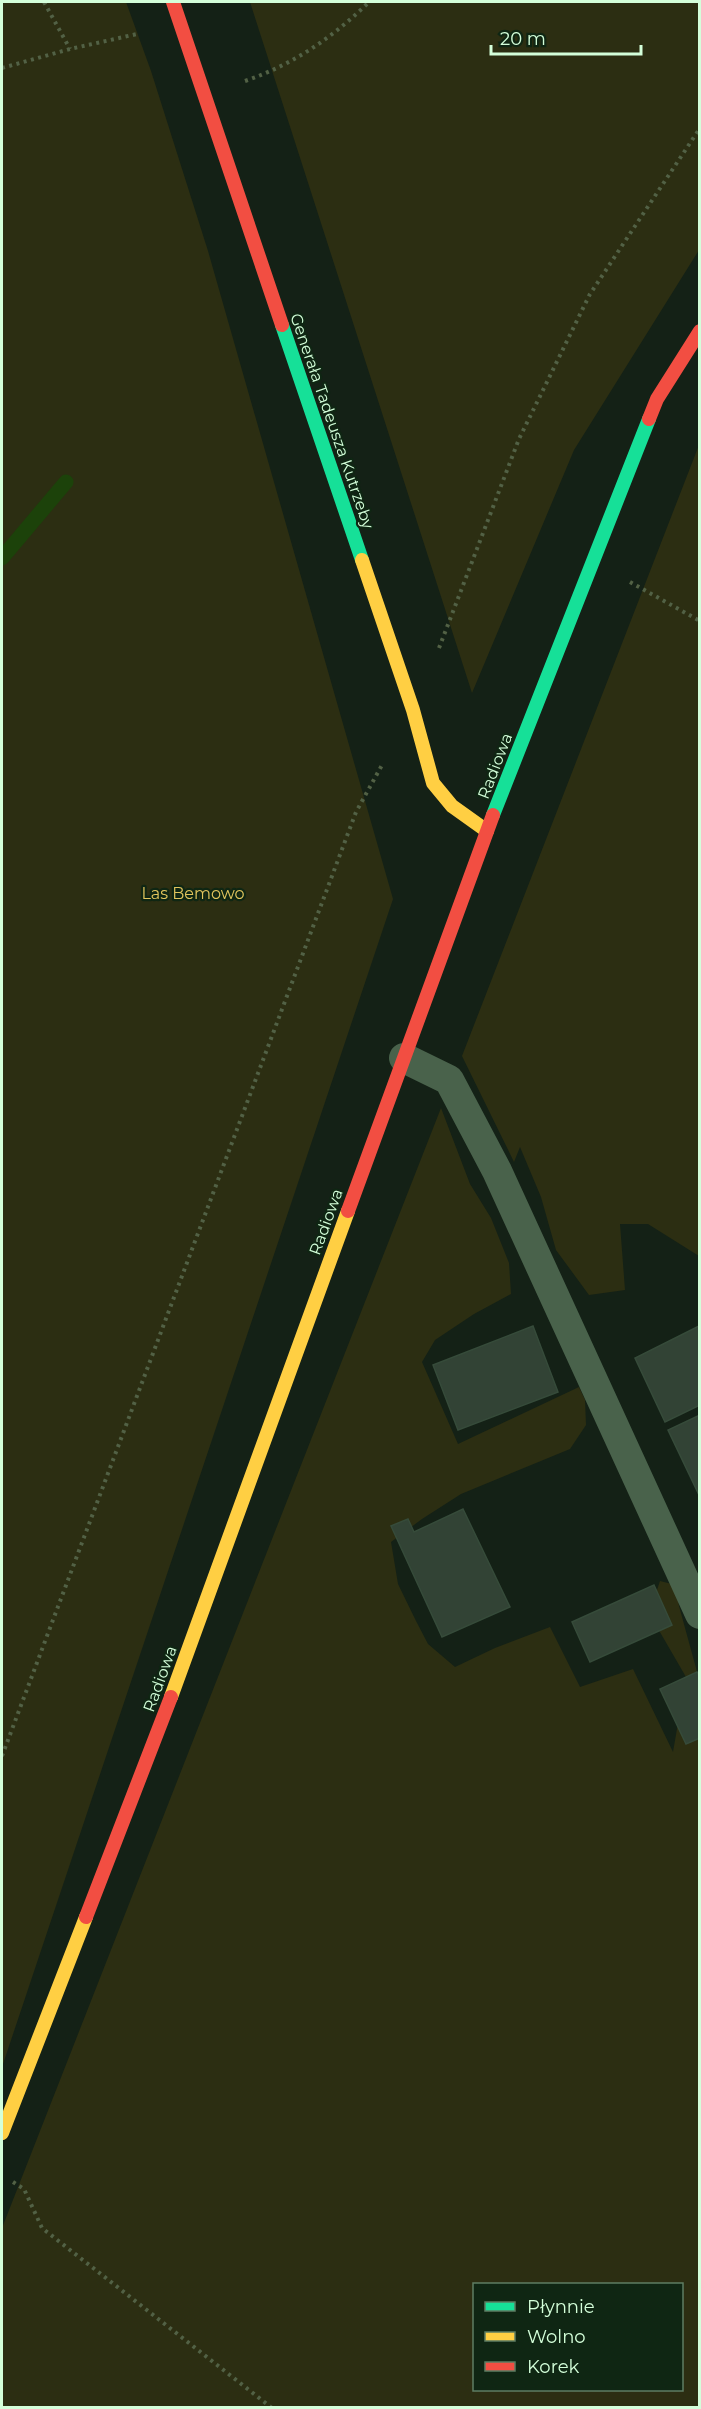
<svg xmlns="http://www.w3.org/2000/svg" width="701" height="2409" font-family="Montserrat,sans-serif">
	<style>
		.green { fill: #2c2e12; fill-rule: evenodd }
		.lines { fill: none; stroke-linecap: round; stroke-linejoin: round }
		.stream { stroke: #1c420a; stroke-width: 15 }
		.building { fill: #324335; stroke: #364b3a; stroke-width: 1.5 }
		.path { stroke: #526145; stroke-width: 4; stroke-dasharray: 3 4.5; stroke-linecap: butt }
		.lane { stroke: #49624b; stroke-width: 30 }
		.fast { stroke: #16e098; stroke-width: 14 }
		.slow { stroke: #ffcf43; stroke-width: 14 }
		.jam { stroke: #f24e42; stroke-width: 14 }
		.labels { text-anchor: middle; dominant-baseline: central; stroke-width: 4.5; stroke-linejoin: round; paint-order: stroke }
		.street-label { font-size: 16px; fill: #d4ffda; stroke: #0f2613 }
		.park-label { font-size: 16px; fill: #e2c55d; stroke: #0f2613 }
	</style>
	<rect width="100%" height="100%" fill="#142116"/>
	<g class="green">
		<path d="M2,2H126L151,71L208,251L393,899L2,2067Z"/>
		<path d="M250,2H699V250L574,450L472,693Z"/>
		<path d="M699,445V1256L648,1224H620L625,1290L589,1295L556,1250L541,1197L520,1147L514,1162L462,1056Z"/>
		<path d="M441,1108L470,1184L491,1218L509,1263L511,1294L474,1314L435,1340L422,1362L458,1444L579,1387L585,1400L586,1425L570,1449L461,1494L422,1519L391,1542L398,1584L416,1621L428,1644L455,1667L495,1648L550,1627L580,1687L633,1669L673,1752L686,1677L646,1608L655,1596L660,1581L676,1585L679,1606L699,1679V2407H2V2228ZM474,2284H682V2390H474Z"/>
	</g>
	<g class="lines">
		<path class="stream" d="M2,558L66,482"/>
	</g>
	<g class="building">
		<path d="M533,1326L558,1392L458,1430L433,1365Z"/>
		<path d="M699,1326L700,1405L665,1422L635,1358Z"/>
		<path d="M700,1415V1495H699L668,1430Z"/>
		<path d="M463,1509L510,1607L442,1637L391,1526L408,1519L414,1532Z"/>
		<path d="M654,1585L672,1625L590,1662L572,1622Z"/>
		<path d="M697,1672L700,1677V1738L686,1744L660,1689Z"/>
	</g>
	<g class="lines">
		<g class="path">
			<path d="M44,2L70,49"/>
			<path d="M2,68L70,49L137,34"/>
			<path d="M245,81C294,64 332,38 369,2"/>
			<path d="M630,582L700,621"/>
			<path d="M439,648L519,439L590,294L700,128"/>
			<path d="M2,1756L356,812L382,765"/>
			<path d="M13,2182L24,2189L42,2228L272,2408"/>
		</g>
		<path class="lane" d="M404,1058L449,1080L497,1171L700,1614"/>
		<g class="fast">
			<path d="M282,325L362,560"/>
			<path d="M493,815L649,419"/>
		</g>
		<g class="slow">
			<path d="M362,560L413,710L433,783L452,806L487,831"/>
			<path d="M171,1697L348,1211"/>
			<path d="M2,2133L86,1917"/>
		</g>
		<g class="jam">
			<path d="M173,2L282,325"/>
			<path d="M649,419L657,399L700,331"/>
			<path d="M348,1211L493,815"/>
			<path d="M86,1917L171,1697"/>
		</g>
	</g>
	<g class="labels">
		<g class="street-label">
			<text transform="translate(332 421) rotate(71)">Generała Tadeusza Kutrzeby</text>
			<text transform="translate(495 766) rotate(-69)">Radiowa</text>
			<text transform="translate(326 1222) rotate(-70)">Radiowa</text>
			<text transform="translate(160 1679) rotate(-70)">Radiowa</text>
		</g>
		<g class="park-label">
			<text x="193" y="893">Las Bemowo</text>
		</g>
	</g>
	<rect width="701" height="2409" fill="none" stroke="#d4ffda" stroke-width="6"/>
	<rect x="473" y="2283" width="210" height="108" fill="#0f2613" stroke="#5e7d63" stroke-width="1.5"/>
	<rect x="485" y="2302" width="30" height="9" fill="#16e098" stroke="#5e7d63" stroke-width="1.5"/>
	<text x="527" y="2313" font-size="18" fill="#d4ffda">Płynnie</text>
	<rect x="485" y="2332" width="30" height="9" fill="#ffcf43" stroke="#5e7d63" stroke-width="1.5"/>
	<text x="527" y="2343" font-size="18" fill="#d4ffda">Wolno</text>
	<rect x="485" y="2362" width="30" height="9" fill="#f24e42" stroke="#5e7d63" stroke-width="1.5"/>
	<text x="527" y="2373" font-size="18" fill="#d4ffda">Korek</text>
	<path d="M491 45v9h150v-9" fill="none" stroke="#d4ffda" stroke-width="3"/>
	<text x="500" y="45" font-size="18" fill="#d4ffda" stroke="#0f2613" stroke-width="4.5" paint-order="stroke">20 m</text>
</svg>
